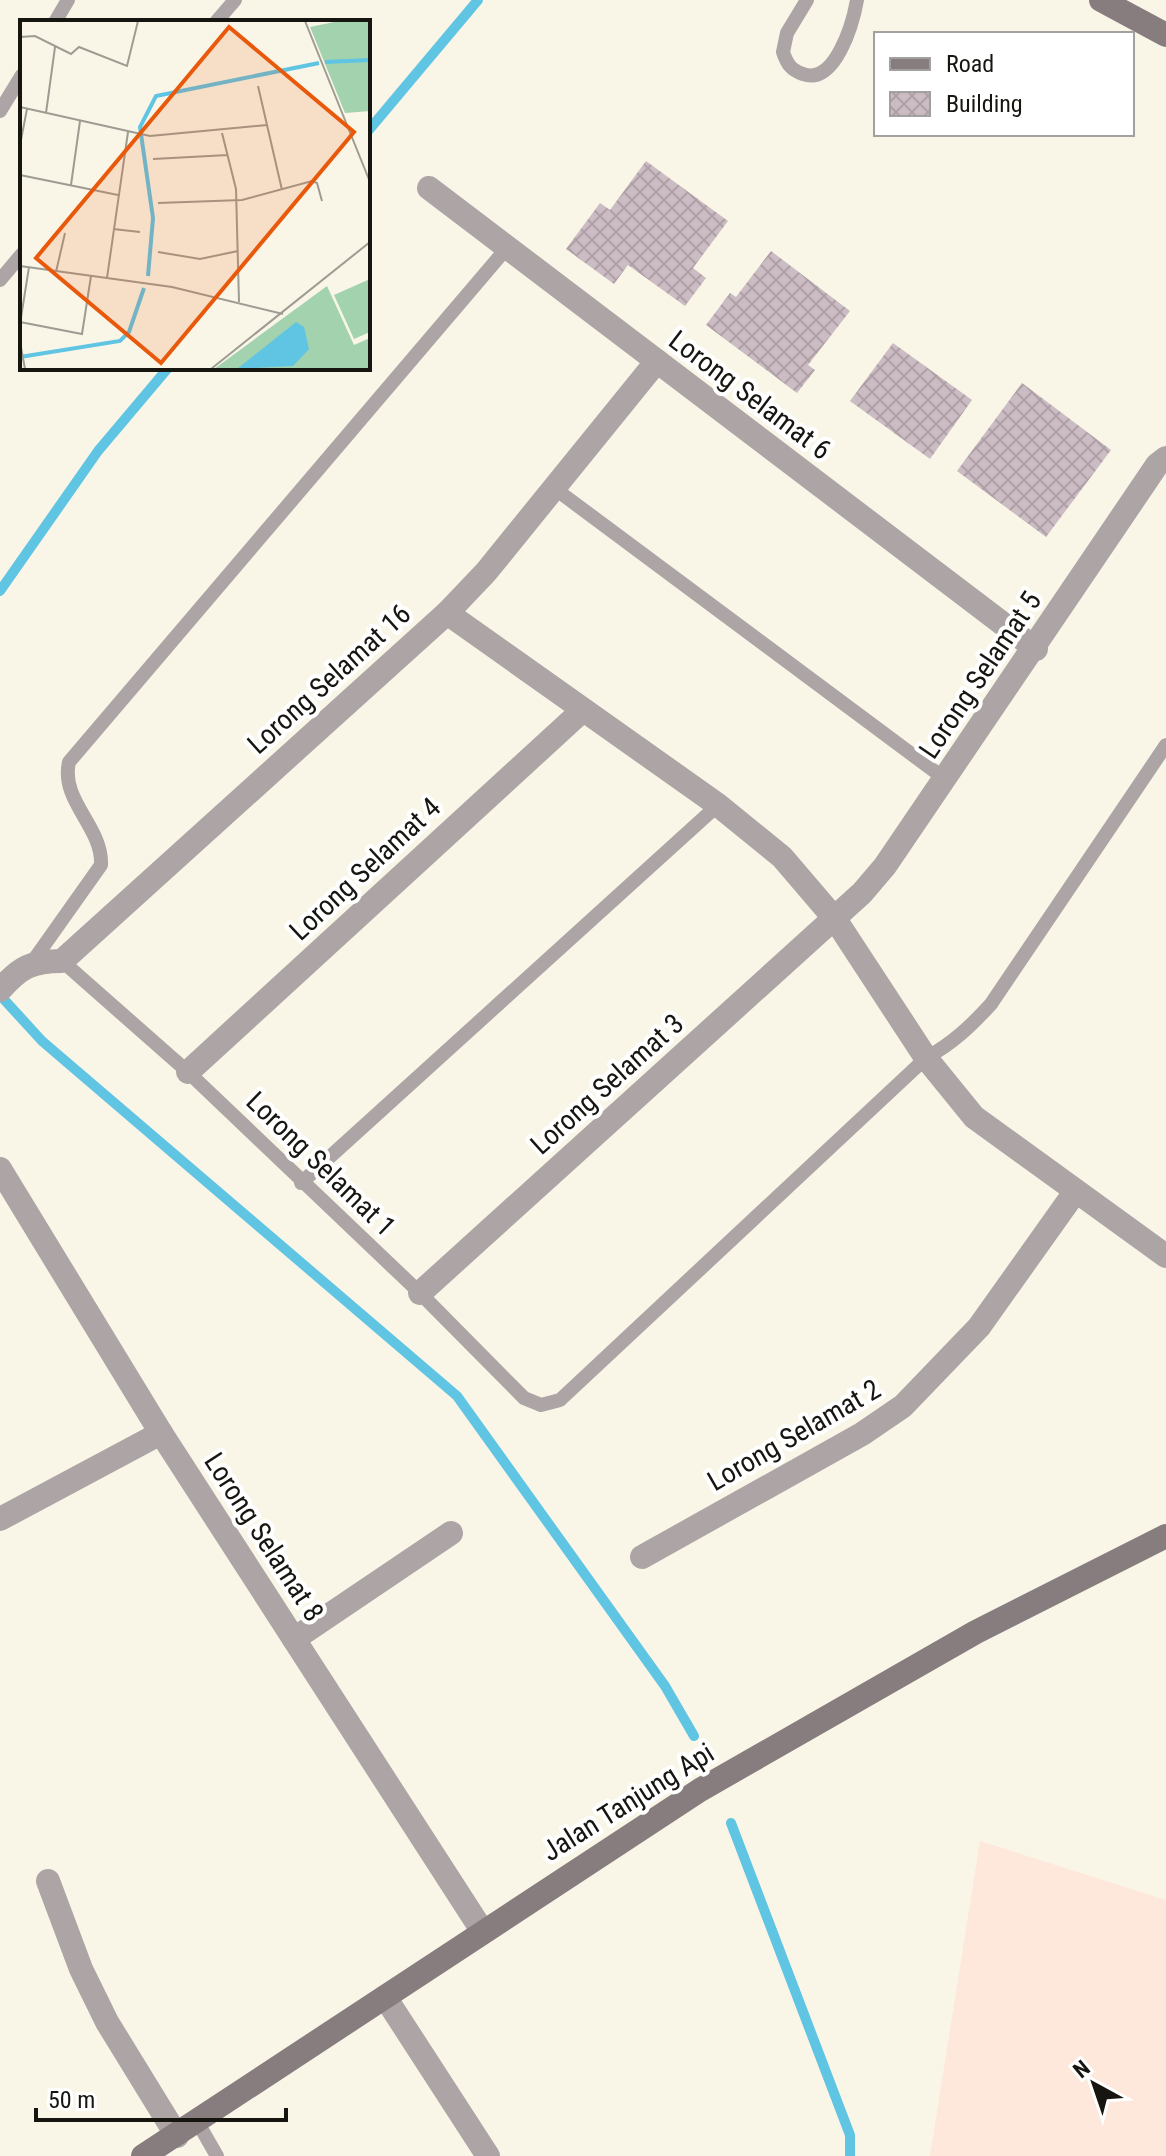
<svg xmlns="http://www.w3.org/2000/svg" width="1166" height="2156" font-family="'Roboto Condensed',sans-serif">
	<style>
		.education { fill: #fee7db }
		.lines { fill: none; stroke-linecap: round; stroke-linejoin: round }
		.stream { stroke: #60c4e3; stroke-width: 10 }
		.building { fill: url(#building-cross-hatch) }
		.lane { stroke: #aca4a5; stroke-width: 14 }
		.street { stroke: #aca4a5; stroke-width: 24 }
		.secondary { stroke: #877d7e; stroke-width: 24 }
		.labels { text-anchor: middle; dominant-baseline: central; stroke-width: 8; stroke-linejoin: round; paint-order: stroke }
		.street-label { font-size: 28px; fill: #161510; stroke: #fff }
		.inset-river { fill: none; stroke: #60c4e3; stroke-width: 4 }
		.inset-road { fill: none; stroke: #9e9c92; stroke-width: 2 }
		.view { fill: #e8590c; fill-opacity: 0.15; stroke: #e8590c; stroke-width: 4 }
		.inset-edge { fill: none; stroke: #161510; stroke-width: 4 }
	</style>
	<defs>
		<pattern id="building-cross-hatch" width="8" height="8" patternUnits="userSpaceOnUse" patternTransform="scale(2)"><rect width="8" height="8" fill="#cbbbc2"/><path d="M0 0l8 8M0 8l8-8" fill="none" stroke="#aea0a6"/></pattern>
	</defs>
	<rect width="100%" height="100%" fill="#f9f6e8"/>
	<path class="education" d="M980,1841L1166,1900V2156H930Z"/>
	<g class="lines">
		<g class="stream">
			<path d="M368,131L478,0"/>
			<path d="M0,591L98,451L168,368"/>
			<path d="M0,995L42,1041L457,1396L665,1686L694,1736"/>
			<path d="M731,1823L850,2135V2156"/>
		</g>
	</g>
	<g class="building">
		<path d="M646,161L728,221L693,268L706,278L685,306L628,265L614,284L566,249L600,203L610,210Z"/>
		<path d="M771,251L850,311L808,365L815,370L797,393L706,325L730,293L736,297Z"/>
		<path d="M893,343L972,400L930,459L850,401Z"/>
		<path d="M1022,383L1111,450L1046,537L957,471Z"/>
	</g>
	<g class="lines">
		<g class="lane">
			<path d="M807,0L787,33L783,52C787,64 791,70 803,74C835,86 853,23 857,0"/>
			<path d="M55,22L68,0"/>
			<path d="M216,22L235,0"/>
			<path d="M0,111L22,75"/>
			<path d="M0,280L22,254"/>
			<path d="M554,488L945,779"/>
			<path d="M33,961L101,865C103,827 60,801 69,762L506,249"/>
			<path d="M62,961L188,1072L420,1293L524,1398L541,1405L560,1400L926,1058C953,1043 971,1026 991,1004L1166,745"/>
			<path d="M301,1183L718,805"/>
			<path d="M198,2123L217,2156"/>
		</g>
		<g class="street">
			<path d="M429,188L1036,649"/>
			<path d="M447,613L718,805L782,857L835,919L926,1058L974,1117L1166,1256"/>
			<path d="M0,990C20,967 32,961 62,961L447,613L486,572L657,361"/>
			<path d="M188,1072L583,710"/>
			<path d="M0,1169L161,1433L483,1932"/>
			<path d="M420,1293L862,893L885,866L1157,465L1166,458"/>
			<path d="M0,1519L161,1433"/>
			<path d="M642,1557L862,1434L903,1406L979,1327L1075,1192"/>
			<path d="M294,1639L451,1533"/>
			<path d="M48,1881L81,1969L107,2022L177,2136"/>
			<path d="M385,1997L488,2156"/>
		</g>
		<g class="secondary">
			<path d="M1101,0L1166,35"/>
			<path d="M143,2156L700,1790L976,1632L1166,1536"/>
		</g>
	</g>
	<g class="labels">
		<g class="street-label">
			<text transform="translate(750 395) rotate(37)">Lorong Selamat 6</text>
			<text transform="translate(980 675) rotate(-56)">Lorong Selamat 5</text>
			<text transform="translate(329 679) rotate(-42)">Lorong Selamat 16</text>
			<text transform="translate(365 869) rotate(-43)">Lorong Selamat 4</text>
			<text transform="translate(607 1084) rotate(-42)">Lorong Selamat 3</text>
			<text transform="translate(321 1164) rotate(44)">Lorong Selamat 1</text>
			<text transform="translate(794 1435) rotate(-30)">Lorong Selamat 2</text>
			<text transform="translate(264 1537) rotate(57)">Lorong Selamat 8</text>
			<text transform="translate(628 1802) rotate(-32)">Jalan Tanjung Api</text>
		</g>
	</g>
	<g transform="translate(20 20)">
		<rect width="350" height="350" fill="#f9f6e8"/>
		<path d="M319,1H350V91L325,93L290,7ZM307,266L334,325L350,318V349H194Z" fill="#a3d2ae"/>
		<path d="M350,259V312L334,319L314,275Z" fill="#a3d2ae"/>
		<path d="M276,302L284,307L289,329L273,346L217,349Z" fill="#60c4e3"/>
		<path class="inset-river" d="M305,42L350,40M128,256L133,198L120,107L136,76L299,43M0,337L100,321L109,312L124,268"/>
		<path class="inset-road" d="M285,1L350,162M0,17L15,16L51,34L59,27L107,46L118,1M238,66L262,170M0,87L130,116L247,105M26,93L35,27M202,113L216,169L219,282M0,125L7,89M133,139L208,135M0,155L98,175M51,165L60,101M138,183L222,180L292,161L297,163L302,181M93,209L120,212M138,232L180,239L218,231M0,246L152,267L263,294M36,252L45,213M87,258L108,112M0,302L62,314L71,256M0,304L9,247M0,322L5,349M191,349L350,222"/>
		<path class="view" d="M209,7L334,112L141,343L16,238Z"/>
		<rect width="350" height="350" class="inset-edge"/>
	</g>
	<rect x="874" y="32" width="260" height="104" fill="#ffffff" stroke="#a2a19f" stroke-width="2"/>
	<rect x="890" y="58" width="40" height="12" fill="#877d7e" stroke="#a2a19f" stroke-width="2"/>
	<text x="946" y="72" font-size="24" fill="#161510">Road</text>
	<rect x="890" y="92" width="40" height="24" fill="url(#building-cross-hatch)" stroke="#a2a19f" stroke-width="2"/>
	<text x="946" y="112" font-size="24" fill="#161510">Building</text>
	<g transform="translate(1094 2084) rotate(320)" stroke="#ffffff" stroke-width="6" paint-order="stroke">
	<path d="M0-6L14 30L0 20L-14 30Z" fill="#161510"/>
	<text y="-12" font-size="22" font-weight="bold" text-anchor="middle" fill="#161510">N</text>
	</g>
	<path d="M36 2108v12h250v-12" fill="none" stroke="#161510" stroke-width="4"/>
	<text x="48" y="2108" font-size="24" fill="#161510" stroke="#ffffff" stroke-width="6" paint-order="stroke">50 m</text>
</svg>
